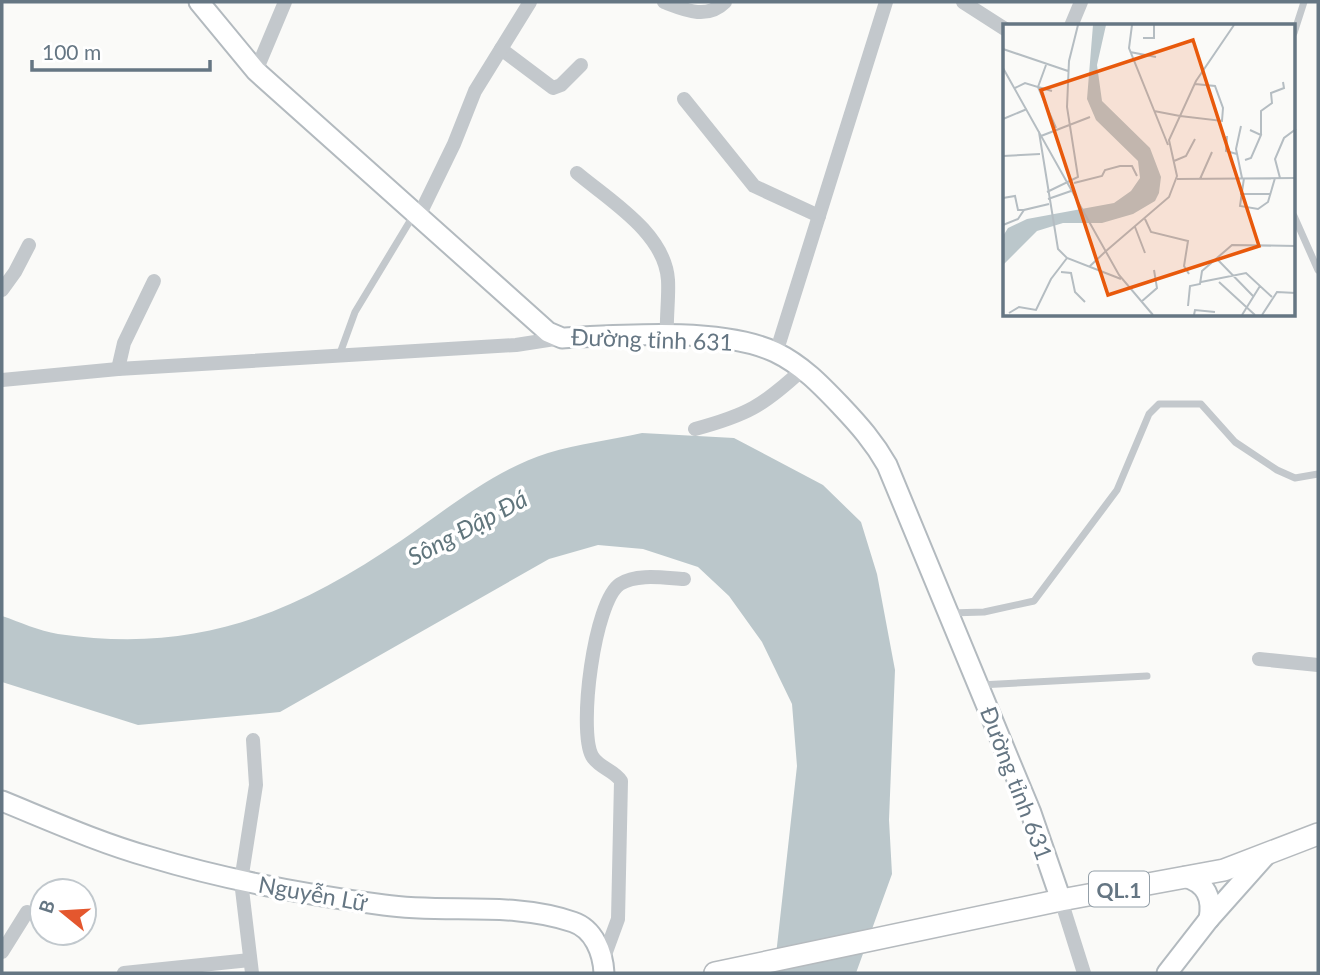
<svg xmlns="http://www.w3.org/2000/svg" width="1320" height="975" font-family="Lato,sans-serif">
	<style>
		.water { fill: #bbc7cb }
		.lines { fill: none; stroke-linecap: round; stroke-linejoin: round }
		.secondary-casing { stroke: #b3babf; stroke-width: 23 }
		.primary-casing { stroke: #b5babe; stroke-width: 24 }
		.lane { stroke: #c3c8cc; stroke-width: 7 }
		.street { stroke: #c3c8cc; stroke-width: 14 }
		.secondary { stroke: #fff; stroke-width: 19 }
		.primary { stroke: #fff; stroke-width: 21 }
		.labels { text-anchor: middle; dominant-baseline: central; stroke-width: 7; stroke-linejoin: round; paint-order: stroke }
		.shield { fill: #fff; stroke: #939fa8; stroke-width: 2 }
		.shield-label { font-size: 21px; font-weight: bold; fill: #657683 }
		.street-label { font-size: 23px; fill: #657683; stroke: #fff }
		.water-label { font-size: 24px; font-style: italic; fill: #60757c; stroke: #fff }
		.inset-road { fill: none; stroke: #b5bdc2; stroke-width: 2 }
		.view { fill: #e8590c; fill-opacity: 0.15; stroke: #e8590c; stroke-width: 3.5 }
		.inset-edge { fill: none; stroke: #657683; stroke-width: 3.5 }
	</style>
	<rect width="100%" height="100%" fill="#fafaf8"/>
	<path class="water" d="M642,433L734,438L823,485L861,522L877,574L895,670L889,820L892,874L856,973H774L797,766L792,704L762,642L729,596L698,567L643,549L598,545L549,559L280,712L138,725L2,682V616C20,622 39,631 58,634C195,654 290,616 402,540C447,509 494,470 548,453C578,444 611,440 642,433Z"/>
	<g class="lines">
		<g class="secondary-casing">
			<g id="secondary">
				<path d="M199,2L256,71L548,332L562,338C622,335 721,327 775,352C802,365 821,385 841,406C859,425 874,442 887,465L1031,813L1061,900"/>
				<path d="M2,801C51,821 100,843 150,857C223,879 308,895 384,905C445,914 513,901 573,922C594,929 603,953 604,973"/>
				<path d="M1185,877C1206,883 1213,898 1209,919"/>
				<path d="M1167,973L1209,919L1266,855"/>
			</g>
		</g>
		<g class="primary-casing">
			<path id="primary" d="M715,973L1061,900L1224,870L1318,834"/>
		</g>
		<g class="lane">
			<path d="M1294,33L1304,2"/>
			<path d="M1294,216L1318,270"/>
			<path d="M339,356L355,312L413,216"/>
			<path d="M950,613L984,612L1034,601L1117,490L1149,414L1159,404H1201L1235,442L1277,470L1295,478L1318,474"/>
			<path d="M980,685L1147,676"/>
		</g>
		<g class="street">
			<path d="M664,2C685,10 707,20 725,2"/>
			<path d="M963,2L1005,29"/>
			<path d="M1071,26L1081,2"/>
			<path d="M501,49L553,88L561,85L581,65"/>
			<path d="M256,71L285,2"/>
			<path d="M684,99L754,186L819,216"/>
			<path d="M577,173C609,200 665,233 668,280C669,299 666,317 667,336"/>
			<path d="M418,218L454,144L475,91L530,2"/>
			<path d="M2,290L15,272L29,245"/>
			<path d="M776,353L886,2"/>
			<path d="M118,369L124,343L154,281"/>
			<path d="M2,380L118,369L516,345L561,338"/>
			<path d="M695,429C747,415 763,406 803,369"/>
			<path d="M1259,659L1318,665"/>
			<path d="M1061,900L1084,973"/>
			<path d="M2,952L27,912"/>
			<path d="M603,960L618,919L621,781C614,770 599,768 592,756C578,730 594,601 620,584C637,573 665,578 684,579"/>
			<path d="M124,973L250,960"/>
			<path d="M252,973L241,881L256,785L253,740"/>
		</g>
		<use href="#secondary" class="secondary"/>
		<use href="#primary" class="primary"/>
	</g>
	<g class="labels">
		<rect class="shield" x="1089" y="871.5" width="60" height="35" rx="5"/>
		<g class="shield-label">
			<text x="1119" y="889">QL.1</text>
		</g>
		<g class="street-label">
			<text transform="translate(652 339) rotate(2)">Đường tỉnh 631</text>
			<text transform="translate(1017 783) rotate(69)">Đường tỉnh 631</text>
			<text transform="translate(313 893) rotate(10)">Nguyễn Lữ</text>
		</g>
		<g class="water-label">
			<text transform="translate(467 527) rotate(-28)">Sông Đập Đá</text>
		</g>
	</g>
	<g transform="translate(1003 24)">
		<rect width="292" height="292" fill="#fafaf8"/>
		<path d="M90,1H103L94,41L99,77L147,124L158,153L156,169L152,177L130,190L99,199H60L34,207L0,241V212L5,204L24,195L111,179L128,167L137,154L135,137L93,96L84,75Z" fill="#bbc7cb"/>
		<path class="inset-road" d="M129,1L126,24L165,121M140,14H151V1M0,25L65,47M127,28L153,33M43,41L35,63L49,67M0,44L116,251L150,291M12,64L22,59L35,63L53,104M151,87L177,92M177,92L219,97L220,84L212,62L192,60M0,95L24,85M238,102L233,125L239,154M36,108L55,225L64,234L118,255M258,111V87L269,79L268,69L281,64L280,58M38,112L87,93M224,112L223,127L234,130M0,132L37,130M242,136L248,134L258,111L247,106M171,137L183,132L192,115M241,154L237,182L255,185L265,178L272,154M277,154L272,135L281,114L293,105M174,155L293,154M197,155L209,128M71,159L99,152L102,146L117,142H129L134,152M44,168L75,153L64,83L66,37L75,1M237,170H268M0,174L12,172L15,186H21M45,175L68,167M142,195L148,208L185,217L181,242L186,250M0,201L15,195L21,186L46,180M132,203L142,229M103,227L166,173L174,152L166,116L193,57L231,1M214,235L250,272M86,243L103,227M58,248L68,249L72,268L82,278M198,258L243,249L269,273M216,258L252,291M138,278L154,264L151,246M185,282L187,262L197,260L199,247L229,221L293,222M6,289L16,283L33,286L48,255L64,234M191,291L192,286L212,288M239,291L257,262M259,291L274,268L293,269"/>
		<path class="view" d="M190,16L256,222L105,271L38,66Z"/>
		<rect width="292" height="292" class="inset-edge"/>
	</g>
	<rect width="1320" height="975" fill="none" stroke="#657683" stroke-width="7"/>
	<g transform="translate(63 912) rotate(288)"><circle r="33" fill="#ffffff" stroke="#c1c8cd" stroke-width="2"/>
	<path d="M0-5L12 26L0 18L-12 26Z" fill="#e4572e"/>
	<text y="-10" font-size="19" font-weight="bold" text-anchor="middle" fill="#657683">B</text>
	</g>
	<path d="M32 60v10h178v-10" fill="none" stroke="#657683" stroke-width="3.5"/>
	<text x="42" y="60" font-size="21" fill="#657683" stroke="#ffffff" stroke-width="5" paint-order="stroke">100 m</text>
</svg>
